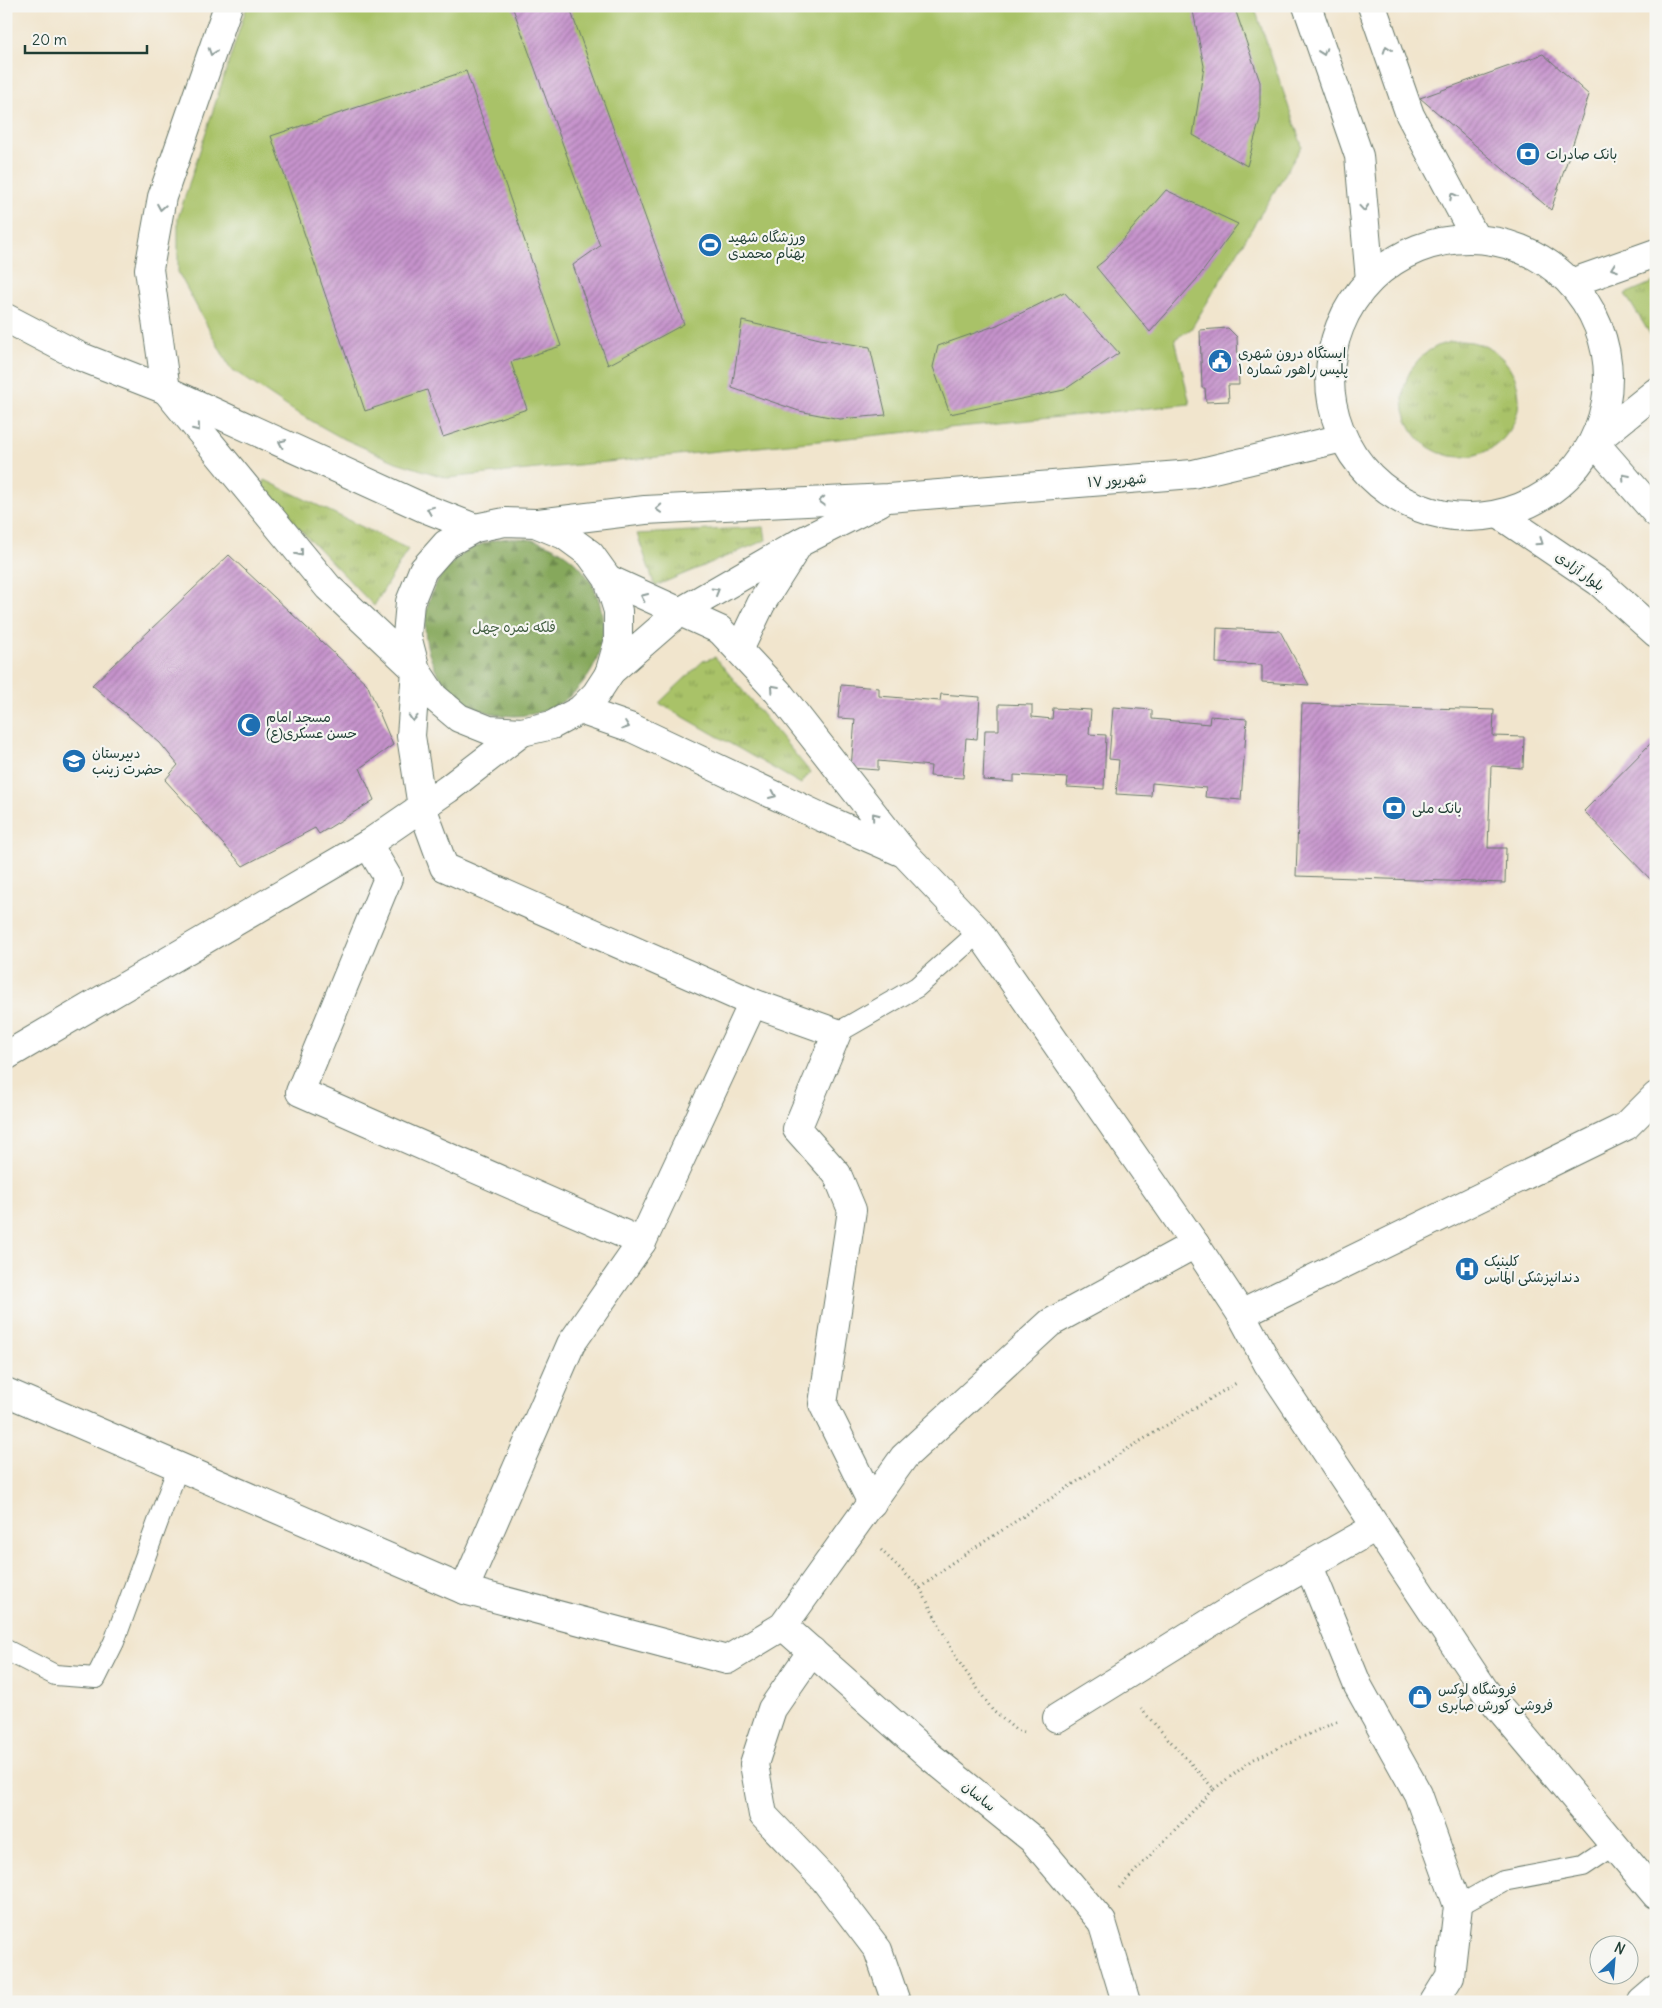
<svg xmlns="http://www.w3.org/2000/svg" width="1662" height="2008" font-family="Delius,'Playpen Sans Arabic',sans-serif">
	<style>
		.grass { fill: url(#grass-tufts); stroke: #64804e }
		.forest { fill: url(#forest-firs); stroke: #527248 }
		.pitch { fill: #a9c268; stroke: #64804e }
		.building { fill: url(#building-hatch) }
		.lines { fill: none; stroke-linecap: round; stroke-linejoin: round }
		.service-casing { stroke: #68786a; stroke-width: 22 }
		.minor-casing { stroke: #68786a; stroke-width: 30 }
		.secondary-casing { stroke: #68786a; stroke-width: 30 }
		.primary-casing { stroke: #68786a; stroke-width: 30 }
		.path { stroke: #68786a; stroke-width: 3; stroke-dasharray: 1 4; stroke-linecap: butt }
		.service { stroke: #fff; stroke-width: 20 }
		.minor { stroke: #fff; stroke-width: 28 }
		.secondary { stroke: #fff; stroke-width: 28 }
		.primary { stroke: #fff; stroke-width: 28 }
		.oneway { stroke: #8f9e9a }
		.labels { text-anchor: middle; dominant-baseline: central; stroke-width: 4.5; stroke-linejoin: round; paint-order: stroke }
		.poi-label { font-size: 14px; fill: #1f3d34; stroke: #f6f6f2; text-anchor: start }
		.street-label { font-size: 14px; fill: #1f3d34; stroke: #f6f6f2 }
		.park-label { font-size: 14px; fill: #425e41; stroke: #f6f6f2 }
	</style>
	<defs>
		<pattern id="grass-tufts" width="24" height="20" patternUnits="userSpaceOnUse" patternTransform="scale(1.25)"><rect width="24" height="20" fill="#a9c268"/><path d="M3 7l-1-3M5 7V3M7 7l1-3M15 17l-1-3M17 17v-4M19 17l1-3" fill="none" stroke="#899f56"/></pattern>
		<pattern id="forest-firs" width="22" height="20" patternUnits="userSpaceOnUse" patternTransform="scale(1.25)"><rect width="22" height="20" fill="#86a85c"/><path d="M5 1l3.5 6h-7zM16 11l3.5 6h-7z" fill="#6d8a4d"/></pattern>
		<pattern id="building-hatch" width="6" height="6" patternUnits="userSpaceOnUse" patternTransform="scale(1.25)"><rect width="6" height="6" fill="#c693cc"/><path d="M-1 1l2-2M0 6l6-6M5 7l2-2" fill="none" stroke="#a079a6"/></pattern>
	</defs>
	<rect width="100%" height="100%" fill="#f6f6f2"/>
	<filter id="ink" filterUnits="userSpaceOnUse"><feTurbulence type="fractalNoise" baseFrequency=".02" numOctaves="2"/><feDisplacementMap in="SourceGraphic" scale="10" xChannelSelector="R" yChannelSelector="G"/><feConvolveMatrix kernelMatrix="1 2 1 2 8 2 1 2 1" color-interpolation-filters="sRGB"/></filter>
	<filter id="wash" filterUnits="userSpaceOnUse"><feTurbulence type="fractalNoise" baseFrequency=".0096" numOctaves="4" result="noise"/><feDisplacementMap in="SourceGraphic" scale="20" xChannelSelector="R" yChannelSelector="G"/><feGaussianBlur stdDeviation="1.12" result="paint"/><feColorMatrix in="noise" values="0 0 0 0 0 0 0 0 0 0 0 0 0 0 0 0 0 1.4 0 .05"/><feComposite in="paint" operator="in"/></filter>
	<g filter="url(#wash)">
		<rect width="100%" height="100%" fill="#f1e5cd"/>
		<g class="grass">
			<path d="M1656,281V341L1655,342L1625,294Z"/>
			<circle cx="1461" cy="399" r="58"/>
			<path d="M265,480L408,549L374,606L261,489Z"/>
			<path d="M764,527L766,540L655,586L637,534Z"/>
			<path d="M715,657L810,772L801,784L659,703L703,661Z"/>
		</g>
		<circle class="forest" cx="514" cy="627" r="89"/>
		<path class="pitch" d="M247,6H1254L1302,146L1191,329L1175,339L1190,404L447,478L396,462L340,437L294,411L230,368L178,272V218Z"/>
		<g id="blocks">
			<g class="building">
				<path d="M512,6H569L684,324L608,365L573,265L600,246Z"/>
				<path d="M1192,6H1234L1260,82V119L1247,166L1193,135L1204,66Z"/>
				<path d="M1543,54L1589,95L1551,210L1420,98Z"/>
				<path d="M466,71L561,346L511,362L527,409L443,437L427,390L365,411L271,136Z"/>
				<path d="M1166,190L1238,224L1197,279L1150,332L1096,267L1105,260Z"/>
				<path d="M1064,292L1119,353L1064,390L950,414L933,367L938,346L997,325Z"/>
				<path d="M742,321L820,339L870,347L886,415L840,419L799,411L732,388Z"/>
				<path d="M1228,328L1237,337L1239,385H1228L1229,401L1206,402L1205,388H1202L1200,330Z"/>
				<path d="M229,555L367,684L393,745L360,768L374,800L319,834L315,828L243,866L165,780L178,765L160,743L92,685Z"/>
				<path d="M1217,628L1280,631L1309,685L1262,682V665L1216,663Z"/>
				<path d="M841,685L879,688V696L940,701L941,694L980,697L977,739L966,738L963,778L930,776L931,766L878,761V770L851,768L855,719L838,718Z"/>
				<path d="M999,704L1032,705V717L1052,719L1053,708L1091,710L1089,734L1106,735L1104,789L1067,787L1068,778L1014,775V782L983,780L985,730H999Z"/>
				<path d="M1302,704L1494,710L1493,736L1524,737L1523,768L1491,766L1488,848H1506L1505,883L1296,876Z"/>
				<path d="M1113,707L1152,710V719L1209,724L1210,716L1247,719L1241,800L1205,797L1206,788L1152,783L1151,796L1116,794L1119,760L1109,759Z"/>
				<path d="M1656,738V885L1584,811Z"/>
			</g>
		</g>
	</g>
	<g filter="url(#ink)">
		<use href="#blocks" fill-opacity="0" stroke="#68786a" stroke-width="1"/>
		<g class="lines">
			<g class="service-casing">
				<g id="service">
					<path d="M837,1033L917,987L979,932"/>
					<path d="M6,1650L55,1675L96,1678L114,1642L178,1467"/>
					<path d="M1458,1906L1503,1881L1583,1866L1613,1846"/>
				</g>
			</g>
			<g class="minor-casing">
				<g id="minor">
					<path d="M6,318L79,356L166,390"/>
					<path d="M416,670L411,736L422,807L444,867L753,1003L837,1033L797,1129L837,1174L852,1210L823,1404L872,1503"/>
					<path d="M368,844L388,878L300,1092L642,1242L571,1344L464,1590"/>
					<path d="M6,1056L368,844L448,789L522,732"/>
					<path d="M642,1242L753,1003"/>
					<path d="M1241,1314L1626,1126L1656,1096"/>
					<path d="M6,1392L464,1590L727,1660L783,1626L904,1457L1050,1323L1195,1244"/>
					<path d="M1309,1566L1358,1686L1418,1794L1458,1906L1450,1976L1434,2002"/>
					<path d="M783,1626L931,1757L1032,1839L1102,1922L1126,2002"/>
					<path d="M812,1651L772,1709L754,1764L763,1815L824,1879L878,1950L896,2002"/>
					<path d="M1057,1718L1237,1606L1376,1527"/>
					<path d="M1642,2002L1656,1990"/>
				</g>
			</g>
			<g class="secondary-casing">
				<g id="secondary">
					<path d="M228,6L162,197L149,269L166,390L328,587L416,670L434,697L459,718L489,730L522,732L552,725L580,710L596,694L609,674L618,643V611L608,579L590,554L564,535L535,523L505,522L475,528L446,544L423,570L410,602L407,636L416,670"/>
					<path d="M172,393L424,508L475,528"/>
					<path d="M538,523L645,510L888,498L1193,474L1343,438"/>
					<path d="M608,579L720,630L778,692L905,854L979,932L1195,1244L1241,1314L1268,1364L1485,1691L1656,1895"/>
					<path d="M739,650L761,604L797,547"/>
					<path d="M609,673L678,613L801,542L880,502"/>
					<path d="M580,710L632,728L821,817L901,852"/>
				</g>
			</g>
			<g class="primary-casing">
				<g id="primary">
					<path d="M1307,6L1359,156L1370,280"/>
					<path d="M1372,6L1410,115L1476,239"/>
					<circle cx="1469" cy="378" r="139"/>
					<path d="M1571,283L1656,253"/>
					<path d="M1656,392L1594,442L1656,513"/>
					<path d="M1500,515L1599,582L1656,633"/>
				</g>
			</g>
			<g class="path">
				<path d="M881,1550L920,1588L957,1659L993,1711L1016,1730L1024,1732"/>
				<path d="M920,1588L950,1564L1124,1451L1238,1382"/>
				<path d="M1214,1789L1254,1759L1338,1721"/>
				<path d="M1119,1888L1214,1789L1141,1709"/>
			</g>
			<use href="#service" class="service"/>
			<use href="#minor" class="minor"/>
			<use href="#secondary" class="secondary"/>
			<use href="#primary" class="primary"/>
		</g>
		<defs><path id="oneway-chevron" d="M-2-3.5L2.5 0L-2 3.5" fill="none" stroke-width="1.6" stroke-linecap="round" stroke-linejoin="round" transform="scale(1.25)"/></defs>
		<g class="oneway">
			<use href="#oneway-chevron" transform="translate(1387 49) rotate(-109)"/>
			<use href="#oneway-chevron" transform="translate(212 52) rotate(109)"/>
			<use href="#oneway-chevron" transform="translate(1323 52) rotate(71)"/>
			<use href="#oneway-chevron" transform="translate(1453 196) rotate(-118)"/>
			<use href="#oneway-chevron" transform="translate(161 207) rotate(100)"/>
			<use href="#oneway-chevron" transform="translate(1364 208) rotate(85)"/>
			<use href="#oneway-chevron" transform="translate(1614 268) rotate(160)"/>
			<use href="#oneway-chevron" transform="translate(197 428) rotate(51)"/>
			<use href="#oneway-chevron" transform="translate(282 443) rotate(-155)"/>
			<use href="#oneway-chevron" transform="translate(1625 477) rotate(-131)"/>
			<use href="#oneway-chevron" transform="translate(822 501) rotate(178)"/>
			<use href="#oneway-chevron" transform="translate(659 509) rotate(177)"/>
			<use href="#oneway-chevron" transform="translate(430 510) rotate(-158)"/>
			<use href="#oneway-chevron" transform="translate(1540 542) rotate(34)"/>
			<use href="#oneway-chevron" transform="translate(300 553) rotate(51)"/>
			<use href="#oneway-chevron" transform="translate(716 591) rotate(-30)"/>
			<use href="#oneway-chevron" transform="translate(644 597) rotate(-155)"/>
			<use href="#oneway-chevron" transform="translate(774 688) rotate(-132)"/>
			<use href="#oneway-chevron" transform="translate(413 718) rotate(94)"/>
			<use href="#oneway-chevron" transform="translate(626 726) rotate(20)"/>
			<use href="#oneway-chevron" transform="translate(773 795) rotate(25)"/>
			<use href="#oneway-chevron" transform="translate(875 816) rotate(-129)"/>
		</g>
	</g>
	<defs>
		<g id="bank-disc" transform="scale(1.25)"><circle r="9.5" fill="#1f6fb2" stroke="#f6f6f2"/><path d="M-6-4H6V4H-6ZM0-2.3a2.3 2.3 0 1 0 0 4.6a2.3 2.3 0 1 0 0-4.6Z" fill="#fff"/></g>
		<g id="stadium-disc" transform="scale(1.25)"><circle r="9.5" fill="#1f6fb2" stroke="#f6f6f2"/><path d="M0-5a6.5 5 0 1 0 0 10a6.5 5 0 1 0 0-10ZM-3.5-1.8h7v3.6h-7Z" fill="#fff"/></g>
		<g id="civic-disc" transform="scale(1.25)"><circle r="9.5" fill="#1f6fb2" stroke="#f6f6f2"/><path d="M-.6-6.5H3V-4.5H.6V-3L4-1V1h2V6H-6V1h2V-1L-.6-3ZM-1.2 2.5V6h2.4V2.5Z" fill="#fff"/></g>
		<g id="mosque-disc" transform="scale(1.25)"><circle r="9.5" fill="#1f6fb2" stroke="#f6f6f2"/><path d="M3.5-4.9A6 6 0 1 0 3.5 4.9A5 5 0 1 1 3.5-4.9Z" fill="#fff"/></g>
		<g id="school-disc" transform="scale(1.25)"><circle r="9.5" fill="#1f6fb2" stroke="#f6f6f2"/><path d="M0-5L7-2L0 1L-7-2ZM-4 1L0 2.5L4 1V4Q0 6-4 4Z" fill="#fff"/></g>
		<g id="hospital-disc" transform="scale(1.25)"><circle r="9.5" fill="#1f6fb2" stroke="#f6f6f2"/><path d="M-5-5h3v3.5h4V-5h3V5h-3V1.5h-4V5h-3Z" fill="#fff"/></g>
		<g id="shop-disc" transform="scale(1.25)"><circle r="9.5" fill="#1f6fb2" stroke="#f6f6f2"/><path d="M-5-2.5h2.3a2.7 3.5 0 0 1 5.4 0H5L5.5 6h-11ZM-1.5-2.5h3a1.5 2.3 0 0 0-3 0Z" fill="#fff"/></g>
	</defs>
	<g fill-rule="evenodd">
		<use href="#bank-disc" x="1528" y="154"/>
		<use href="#stadium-disc" x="710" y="245"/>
		<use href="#civic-disc" x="1220" y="361"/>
		<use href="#mosque-disc" x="249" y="725"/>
		<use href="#school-disc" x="74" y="761"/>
		<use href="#bank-disc" x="1394" y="808"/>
		<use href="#hospital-disc" x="1467" y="1269"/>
		<use href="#shop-disc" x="1420" y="1697"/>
	</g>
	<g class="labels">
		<g class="poi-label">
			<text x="1546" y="154">بانک صادرات</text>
			<text x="728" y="237">ورزشگاه شهید<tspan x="728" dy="16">بهنام محمدی</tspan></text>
			<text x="1238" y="353">ایستگاه درون شهری<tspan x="1238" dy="16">پلیس راهور شماره ۱</tspan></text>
			<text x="266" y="717">مسجد امام<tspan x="266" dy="16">حسن عسکری(ع)</tspan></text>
			<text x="92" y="753">دبیرستان<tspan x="92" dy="16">حضرت زینب</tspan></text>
			<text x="1412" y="808">بانک ملی</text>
			<text x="1484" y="1261">کلینیک<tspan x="1484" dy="16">دندانپزشکی الماس</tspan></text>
			<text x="1438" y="1689">فروشگاه لوکس<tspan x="1438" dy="16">فروشی کورش صابری</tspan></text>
		</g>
		<g class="street-label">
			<text transform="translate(1117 480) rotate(-4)">۱۷ شهریور</text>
			<text transform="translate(1580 571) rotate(36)">بلوار آزادی</text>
			<text transform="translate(979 1796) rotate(39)">ساسان</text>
		</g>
		<g class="park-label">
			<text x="514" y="627">فلکه نمره چهل</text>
		</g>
	</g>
	<rect width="1662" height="2008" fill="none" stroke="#f6f6f2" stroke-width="25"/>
	<g transform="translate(1614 1960) rotate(26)"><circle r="24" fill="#f6f6f2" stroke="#a0aca6"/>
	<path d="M0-4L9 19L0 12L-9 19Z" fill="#1f6fb2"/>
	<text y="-8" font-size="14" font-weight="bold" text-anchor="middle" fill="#1f3d34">N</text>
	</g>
	<path d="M25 45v8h122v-8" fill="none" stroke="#1f3d34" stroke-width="2.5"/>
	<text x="32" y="45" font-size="15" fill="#1f3d34" stroke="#f6f6f2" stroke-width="4" paint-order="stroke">20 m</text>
</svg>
